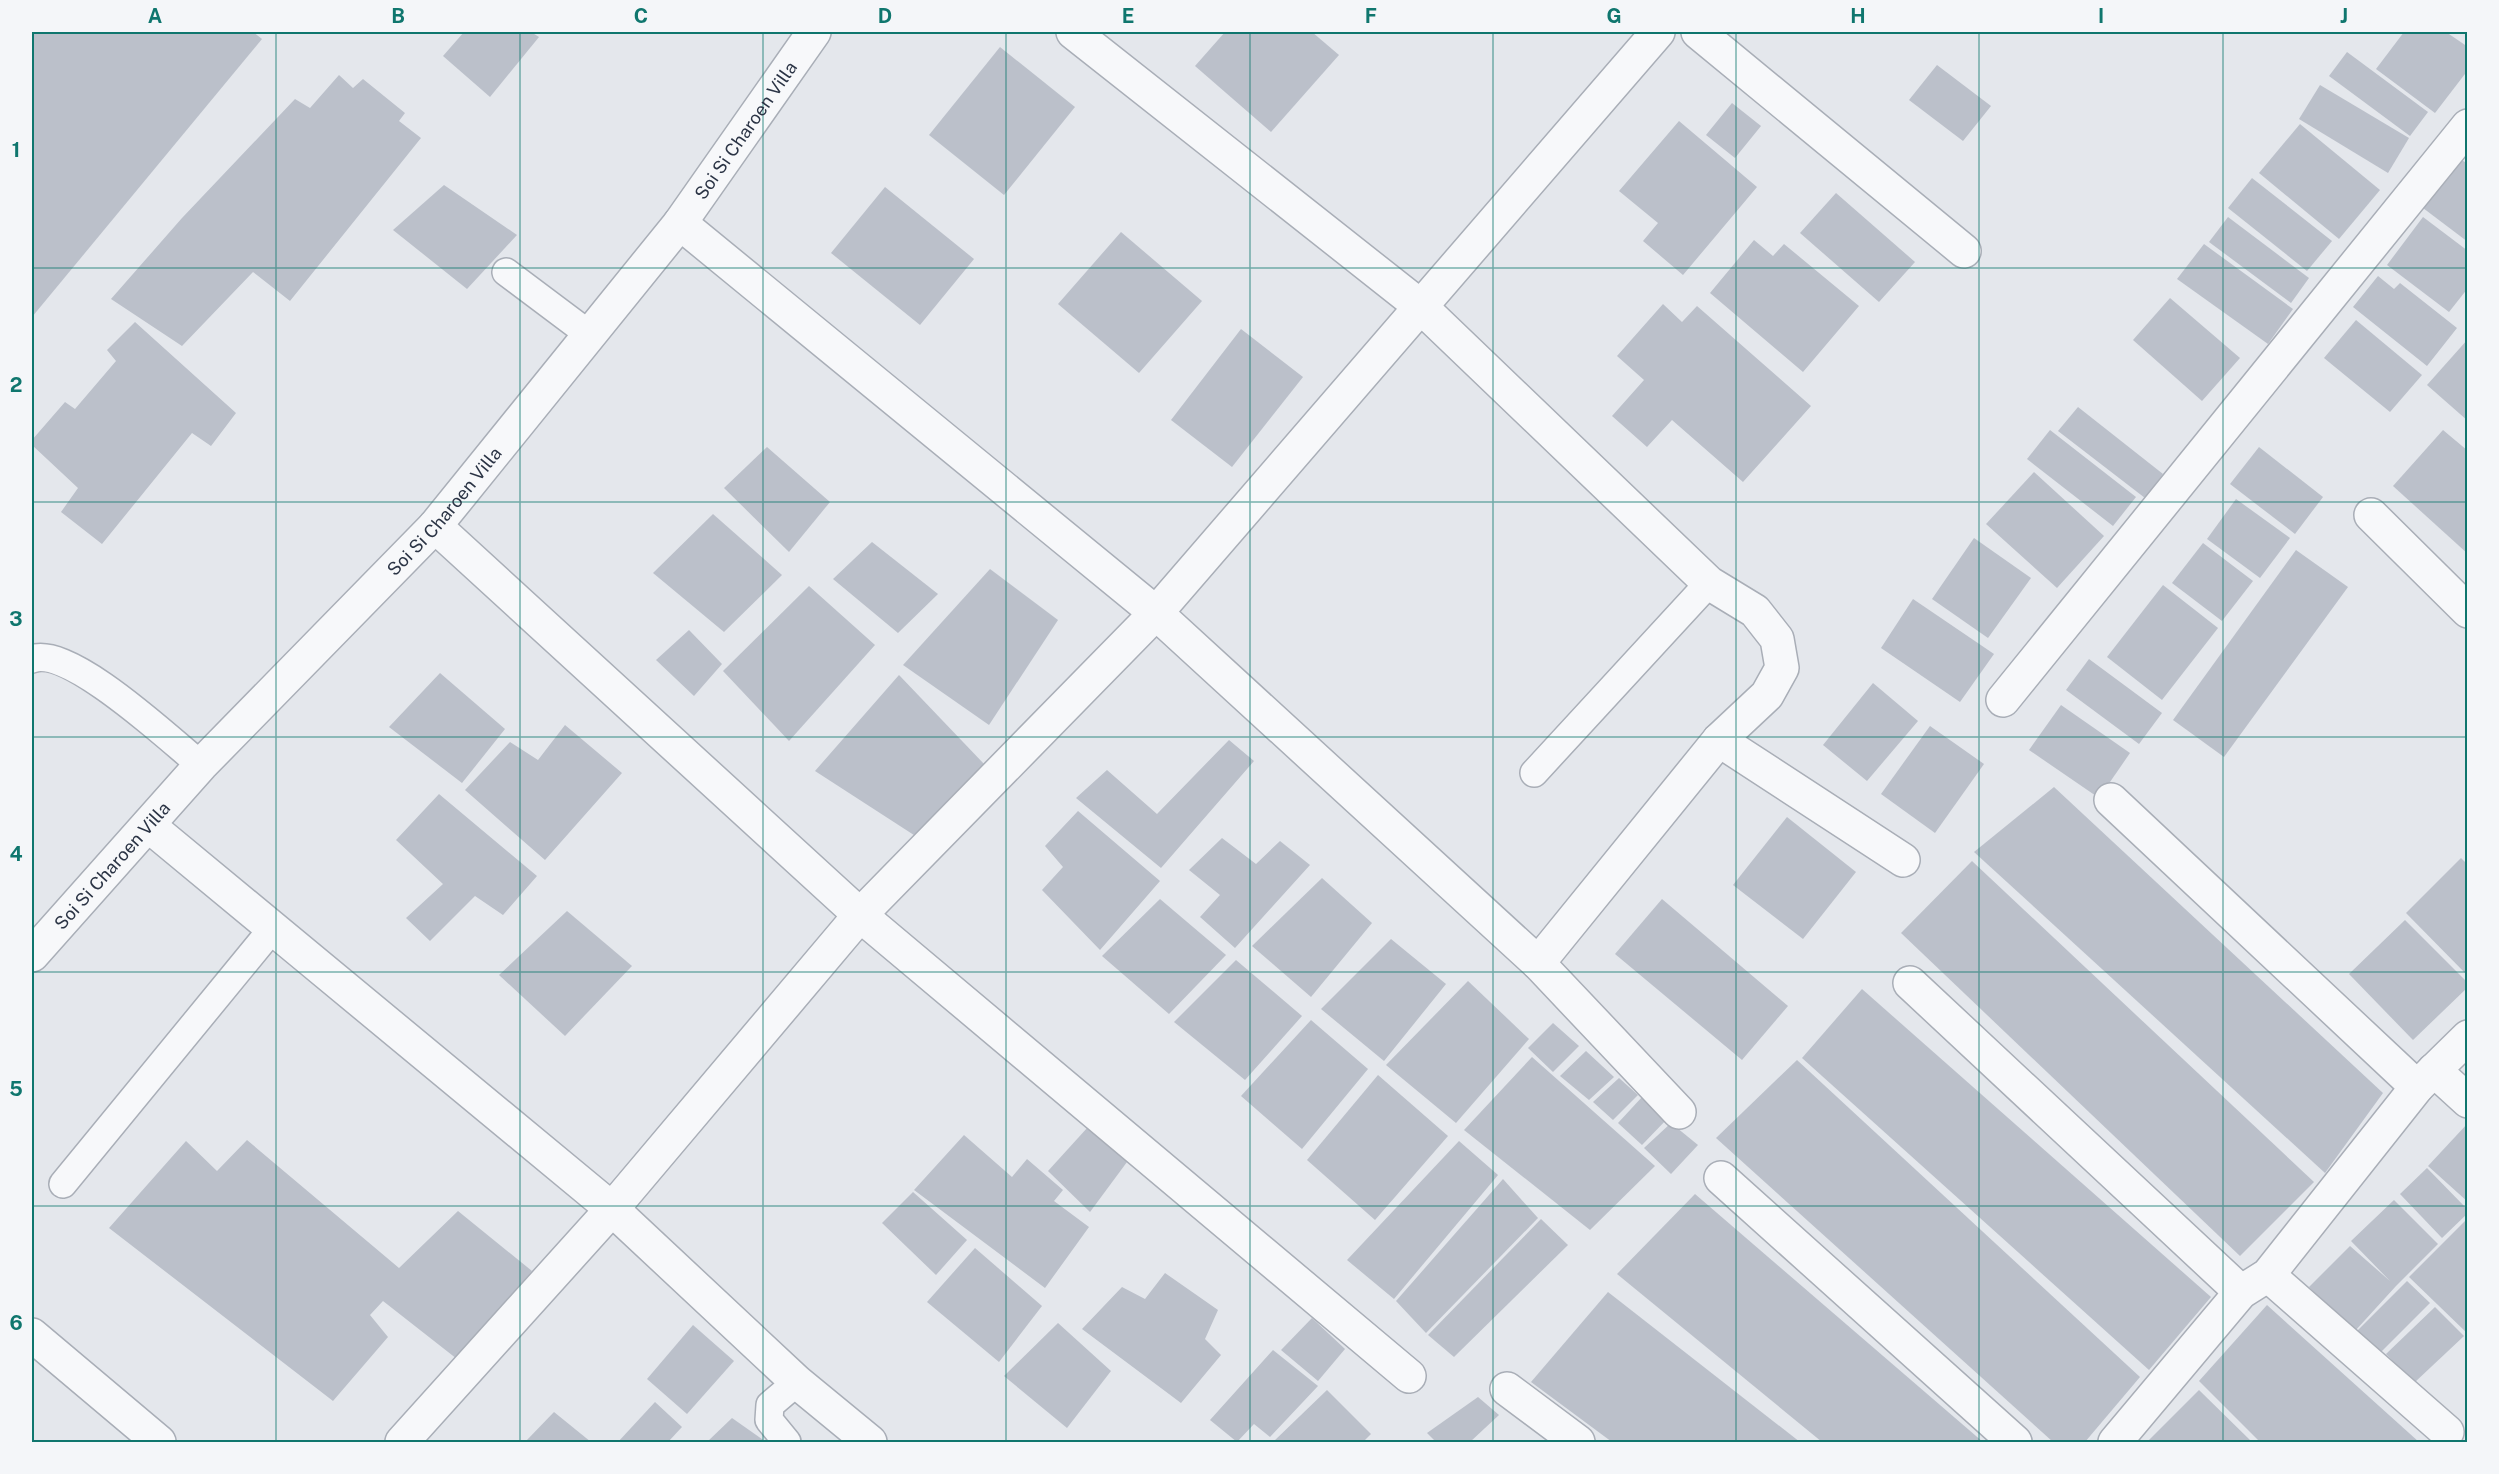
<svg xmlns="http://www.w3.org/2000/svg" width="2499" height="1474" font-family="'Public Sans',sans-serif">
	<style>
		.building { fill: #bbc0ca }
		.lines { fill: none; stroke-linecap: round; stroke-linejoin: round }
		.service-casing { stroke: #a9aeb7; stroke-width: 30 }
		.minor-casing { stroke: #a9aeb7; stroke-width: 36 }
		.service { stroke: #f7f8fa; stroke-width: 27 }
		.minor { stroke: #f7f8fa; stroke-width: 33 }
		.grid { fill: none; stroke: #0f766e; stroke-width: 1.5; stroke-opacity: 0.55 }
		.labels { text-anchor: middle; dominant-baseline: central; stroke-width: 5; stroke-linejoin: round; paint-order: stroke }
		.street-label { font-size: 18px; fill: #2b3445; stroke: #f4f6f9 }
		.neatline { fill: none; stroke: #0f766e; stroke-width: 2 }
		.grid-label { font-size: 20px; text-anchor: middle; font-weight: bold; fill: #0f766e }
	</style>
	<rect width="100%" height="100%" fill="#e4e7ec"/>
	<g class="building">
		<path d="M32,32H253L262,39L32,317Z"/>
		<path d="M464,32H531L539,37L490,97L443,56Z"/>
		<path d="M1225,32H1312L1339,55L1271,132L1195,66Z"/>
		<path d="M2404,32H2446L2468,47V70L2435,113L2376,69Z"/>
		<path d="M1000,47L1075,107L1004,195L929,135Z"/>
		<path d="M2347,52L2428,112L2410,136L2329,76Z"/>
		<path d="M1937,65L1991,106L1963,141L1909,100Z"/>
		<path d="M339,75L353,88L363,79L405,113L399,121L421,138L290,301L253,272L182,346L111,299L182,218L295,99L310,108Z"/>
		<path d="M2320,85L2409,138L2388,173L2299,119Z"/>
		<path d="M1732,103L1761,126L1735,158L1706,135Z"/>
		<path d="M1679,121L1757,187L1683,275L1643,241L1658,223L1619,191Z"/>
		<path d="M2300,124L2380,190L2339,239L2259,173Z"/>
		<path d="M2460,159L2468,164V242L2423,208Z"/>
		<path d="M2252,178L2332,241L2307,271L2228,208Z"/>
		<path d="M444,185L517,235L467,289L393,230Z"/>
		<path d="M885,187L974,259L920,325L831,253Z"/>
		<path d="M1836,193L1915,262L1879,302L1800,233Z"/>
		<path d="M2228,217L2309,278L2291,303L2209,242Z"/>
		<path d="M2423,217L2468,251V288L2449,312L2387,265Z"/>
		<path d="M1121,232L1202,301L1139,373L1058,304Z"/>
		<path d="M1754,240L1773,256L1784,244L1859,306L1803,372L1710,293Z"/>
		<path d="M2204,244L2293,309L2268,344L2177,279Z"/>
		<path d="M2378,276L2394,289L2400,283L2457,328L2427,366L2353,307Z"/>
		<path d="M2170,298L2240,358L2202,401L2133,340Z"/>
		<path d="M1663,304L1682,322L1697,306L1811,406L1743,482L1672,420L1647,447L1612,416L1644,380L1617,356Z"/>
		<path d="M2356,320L2422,375L2390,412L2324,358Z"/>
		<path d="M135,322L236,413L211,446L192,433L102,544L61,512L78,488L32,445V440L65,402L75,409L116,361L107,350Z"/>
		<path d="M1241,329L1303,377L1232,467L1171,420Z"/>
		<path d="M2468,339V421L2427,385Z"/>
		<path d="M2078,407L2163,474L2145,498L2058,431Z"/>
		<path d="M2050,430L2136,497L2113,526L2027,459Z"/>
		<path d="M2443,430L2468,451V554L2393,486Z"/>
		<path d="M767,447L830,502L789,552L724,488Z"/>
		<path d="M2259,447L2323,497L2295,534L2230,484Z"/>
		<path d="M2034,472L2104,536L2057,588L1986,524Z"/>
		<path d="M2236,499L2290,538L2260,578L2207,539Z"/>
		<path d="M713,514L782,575L724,632L653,573Z"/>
		<path d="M1974,538L2031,578L1988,638L1932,599Z"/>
		<path d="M872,542L938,594L898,633L833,579Z"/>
		<path d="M2203,543L2253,581L2222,621L2172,583Z"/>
		<path d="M2296,550L2348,587L2224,757L2173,720Z"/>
		<path d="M990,569L1058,620L989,725L903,665Z"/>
		<path d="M2163,585L2218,628L2162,700L2107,657Z"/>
		<path d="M809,586L875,645L789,741L723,671Z"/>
		<path d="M1913,599L1994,654L1960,702L1881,648Z"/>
		<path d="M689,630L722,664L694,696L656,660Z"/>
		<path d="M2089,659L2162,713L2139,744L2066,690Z"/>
		<path d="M440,673L505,729L462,783L389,727Z"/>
		<path d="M899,675L985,765L917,837L815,771Z"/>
		<path d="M1873,683L1918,721L1867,781L1823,745Z"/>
		<path d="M2061,705L2130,753L2099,798L2029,750Z"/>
		<path d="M565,725L622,773L545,860L465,790L510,742L538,760Z"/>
		<path d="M1930,726L1984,764L1935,833L1881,794Z"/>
		<path d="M1229,740L1254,761L1161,868L1076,798L1107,770L1157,814Z"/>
		<path d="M2054,787L2383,1093L2325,1173L1974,852Z"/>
		<path d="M439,794L537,876L503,915L475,896L430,941L406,918L443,884L396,840Z"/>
		<path d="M1078,811L1160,881L1100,950L1042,890L1063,867L1045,846Z"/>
		<path d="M1787,817L1856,872L1803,939L1733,885Z"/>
		<path d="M1222,838L1256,864L1280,841L1310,865L1235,948L1200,917L1220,895L1189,870Z"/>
		<path d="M2461,858L2468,865V976L2406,913Z"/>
		<path d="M1972,861L2314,1182L2240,1256L1901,933Z"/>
		<path d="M1322,878L1372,923L1311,997L1252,946Z"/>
		<path d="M1160,899L1226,955L1169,1014L1102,956Z"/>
		<path d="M1662,899L1788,1006L1742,1060L1615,954Z"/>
		<path d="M567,911L632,966L565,1036L499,975Z"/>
		<path d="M2405,920L2468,983V987L2413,1040L2349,974Z"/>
		<path d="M1391,939L1446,984L1384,1061L1321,1009Z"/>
		<path d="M1236,960L1302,1016L1245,1080L1174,1022Z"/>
		<path d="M1468,981L1529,1039L1456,1123L1386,1065Z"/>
		<path d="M1862,989L2211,1297L2149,1370L1802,1058Z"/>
		<path d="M1311,1020L1368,1069L1302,1149L1241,1096Z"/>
		<path d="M1553,1023L1579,1046L1553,1072L1528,1048Z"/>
		<path d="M1586,1051L1614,1077L1589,1100L1560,1076Z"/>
		<path d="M1532,1057L1655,1166L1590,1230L1464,1130Z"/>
		<path d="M1797,1060L2140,1377L2085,1442H2053L1716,1138Z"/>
		<path d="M1378,1075L1448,1136L1375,1220L1307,1160Z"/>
		<path d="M1619,1078L1638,1095L1613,1120L1593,1102Z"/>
		<path d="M1643,1096L1668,1118L1642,1145L1618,1123Z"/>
		<path d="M1671,1123L1698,1145L1671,1174L1644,1148Z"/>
		<path d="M2468,1123V1202L2428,1166Z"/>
		<path d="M1088,1127L1127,1162L1090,1212L1048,1171Z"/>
		<path d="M964,1135L1012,1177L1027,1159L1063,1190L1054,1201L1089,1227L1045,1288L914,1190Z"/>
		<path d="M247,1140L399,1268L458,1211L532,1271L457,1359L383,1301L370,1315L388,1337L333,1401L109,1228L186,1141L217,1171Z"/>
		<path d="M1459,1141L1498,1175L1394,1299L1347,1260Z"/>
		<path d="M2427,1168L2468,1210V1213L2442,1238L2400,1194Z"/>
		<path d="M1503,1179L1538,1218L1426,1333L1396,1301Z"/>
		<path d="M913,1192L967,1240L936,1275L882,1223Z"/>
		<path d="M1695,1194L1983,1442H1822L1617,1274Z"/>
		<path d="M2394,1200L2438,1244L2396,1286L2355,1331L2309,1287L2350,1246L2390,1281L2351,1241Z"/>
		<path d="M2468,1218V1334L2409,1277Z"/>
		<path d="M1541,1219L1568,1245L1454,1357L1428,1335Z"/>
		<path d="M975,1248L1042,1306L999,1362L927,1302Z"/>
		<path d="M1165,1273L1218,1310L1205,1339L1221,1355L1181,1403L1082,1329L1122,1287L1145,1299Z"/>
		<path d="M2407,1281L2430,1303L2380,1353L2357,1331Z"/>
		<path d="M1608,1292L1800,1442H1612L1531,1382Z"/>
		<path d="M2267,1305L2419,1442H2260L2199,1381Z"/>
		<path d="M2435,1307L2464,1336L2414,1383L2386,1354Z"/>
		<path d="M1312,1318L1345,1349L1318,1381L1281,1350Z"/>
		<path d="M1058,1323L1111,1371L1067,1428L1004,1376Z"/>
		<path d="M693,1325L734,1361L687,1414L647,1379Z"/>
		<path d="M1273,1350L1318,1386L1270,1437L1254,1424L1237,1442L1210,1420Z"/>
		<path d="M1327,1390L1371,1434L1363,1442H1273Z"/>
		<path d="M2199,1390L2252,1442H2147Z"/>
		<path d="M1478,1397L1499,1415L1470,1442H1436L1427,1433Z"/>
		<path d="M655,1402L682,1427L668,1442H618Z"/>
		<path d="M554,1412L591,1442L526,1441Z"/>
		<path d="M732,1418L766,1442H707Z"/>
	</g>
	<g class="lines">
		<g class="service-casing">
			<g id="service">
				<path d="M506,272L590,335"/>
				<path d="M32,659C70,645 170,740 201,765"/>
				<path d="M1534,773L1709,583"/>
				<path d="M63,1184L273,928"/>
				<path d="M787,1442L769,1420L770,1405L797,1382"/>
			</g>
		</g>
		<g class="minor-casing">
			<g id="minor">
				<path d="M1073,32L1420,306L1709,583L1755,611L1777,639L1782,668L1767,695L1719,740L1538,963"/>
				<path d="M1698,32L1964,251"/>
				<path d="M680,223L1156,613L1538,963L1679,1112"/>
				<path d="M2371,515L2468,611"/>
				<path d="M435,526L860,915L1409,1376"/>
				<path d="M2003,700L2468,126"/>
				<path d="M1719,740L1903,860"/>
				<path d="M2111,800L2417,1087"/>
				<path d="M148,825L612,1209L797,1382L870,1442"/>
				<path id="s1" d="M32,955L201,765L435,526L680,223L814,32"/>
				<path d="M1910,983L2241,1292"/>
				<path d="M2434,1070L2468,1101"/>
				<path d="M1721,1178L2015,1442"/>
				<path d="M2268,1275L2447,1432"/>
				<path d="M32,1335L159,1442"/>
				<path d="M1507,1389L1578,1442"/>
				<path d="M402,1442L612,1209L860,915L1156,613L1658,32"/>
				<path d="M2115,1442L2241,1292L2268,1275L2417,1087L2468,1037"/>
			</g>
		</g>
		<use href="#service" class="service"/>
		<use href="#minor" class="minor"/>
	</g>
	<path class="grid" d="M276,32V1442M520,32V1442M763,32V1442M1006,32V1442M1250,32V1442M1493,32V1442M1736,32V1442M1979,32V1442M2223,32V1442M32,268H2468M32,502H2468M32,737H2468M32,972H2468M32,1206H2468"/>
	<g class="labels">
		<g class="street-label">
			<text stroke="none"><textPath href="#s1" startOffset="1092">Soi Si Charoen Villa</textPath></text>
			<text stroke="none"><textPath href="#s1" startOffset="606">Soi Si Charoen Villa</textPath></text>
			<text stroke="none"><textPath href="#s1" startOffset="120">Soi Si Charoen Villa</textPath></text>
		</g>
	</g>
	<rect width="2499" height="1474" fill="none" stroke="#f4f6f9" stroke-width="66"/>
	<rect x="33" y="33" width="2433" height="1408" class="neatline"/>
	<g class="grid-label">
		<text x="155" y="23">A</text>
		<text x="398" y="23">B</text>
		<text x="641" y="23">C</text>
		<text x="885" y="23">D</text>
		<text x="1128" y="23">E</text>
		<text x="1371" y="23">F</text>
		<text x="1614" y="23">G</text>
		<text x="1858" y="23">H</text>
		<text x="2101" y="23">I</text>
		<text x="2344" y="23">J</text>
		<text x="16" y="157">1</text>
		<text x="16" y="392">2</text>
		<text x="16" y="626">3</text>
		<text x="16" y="861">4</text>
		<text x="16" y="1096">5</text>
		<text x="16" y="1330">6</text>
	</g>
</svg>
